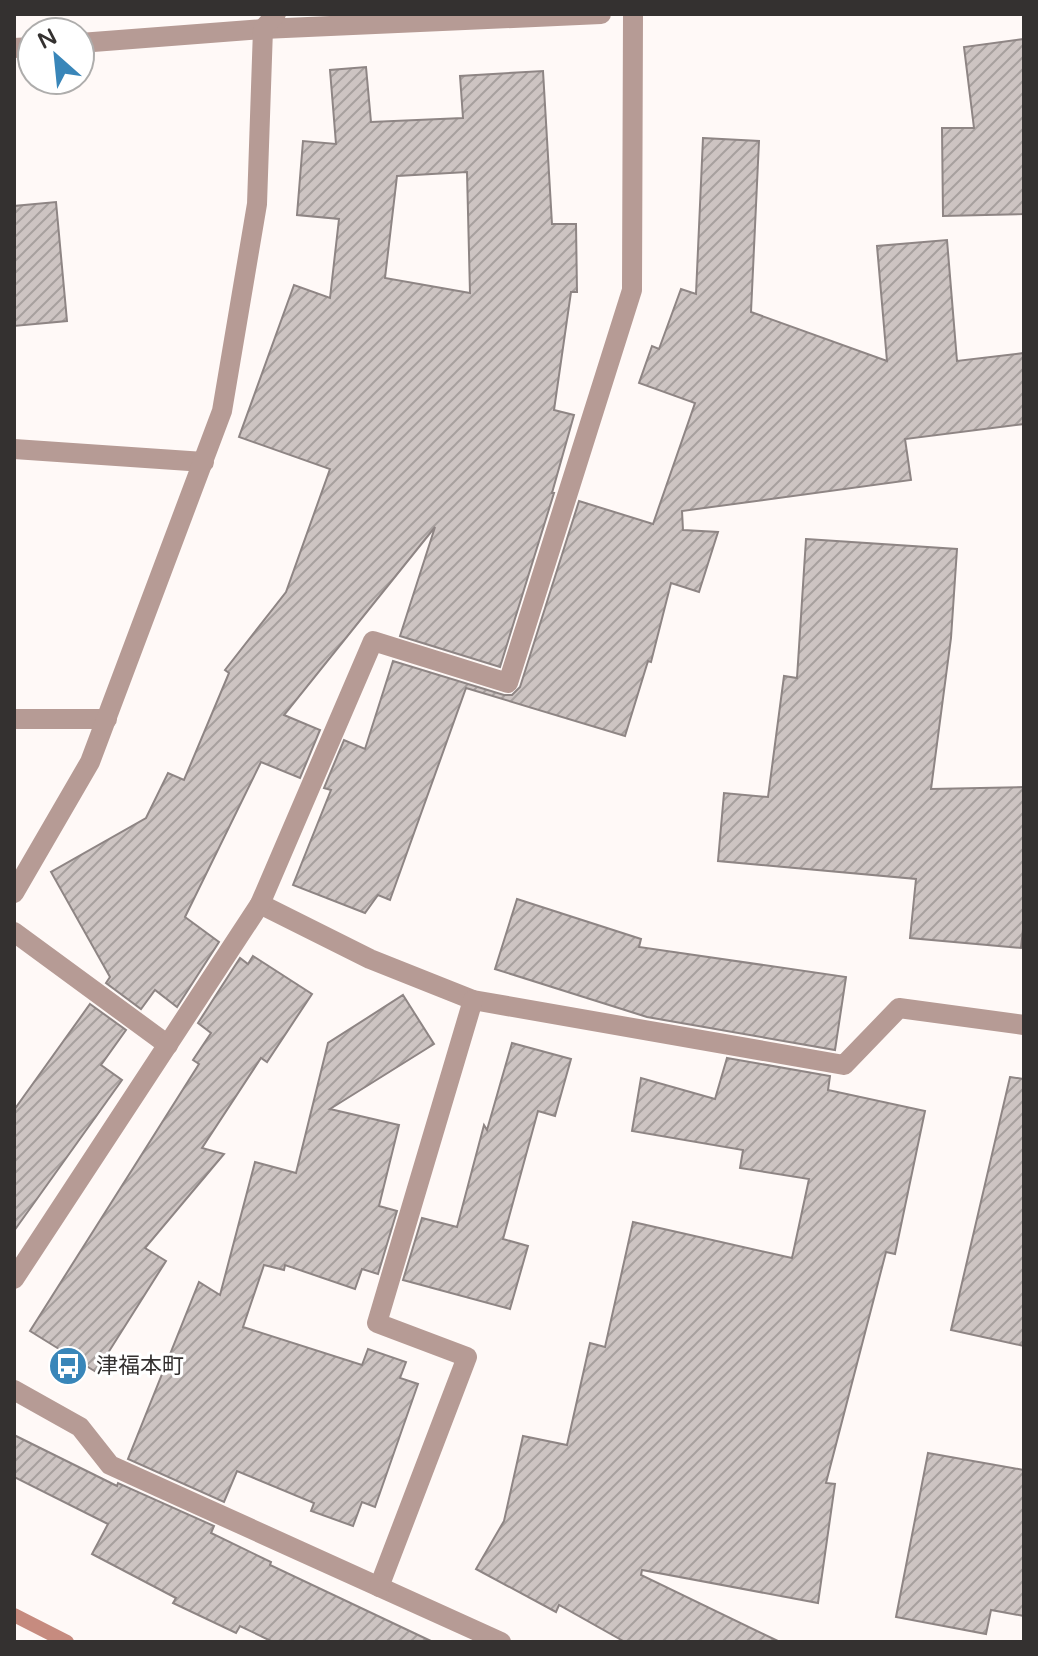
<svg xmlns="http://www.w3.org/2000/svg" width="1038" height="1656" font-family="'Varela Round','Noto Sans JP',sans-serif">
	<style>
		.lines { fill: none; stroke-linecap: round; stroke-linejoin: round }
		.stream { stroke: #c68b7f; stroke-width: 14 }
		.building { fill: url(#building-hatch); stroke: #8e8584; stroke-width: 2; fill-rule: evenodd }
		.minor { stroke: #b69b95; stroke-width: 20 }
		.labels { text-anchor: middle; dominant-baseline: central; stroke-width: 6; stroke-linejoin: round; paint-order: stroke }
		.poi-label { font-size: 22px; fill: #343130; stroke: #fff; text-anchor: start }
	</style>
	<defs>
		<pattern id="building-hatch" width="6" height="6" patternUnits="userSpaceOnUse" patternTransform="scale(2)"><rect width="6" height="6" fill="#cdc4c2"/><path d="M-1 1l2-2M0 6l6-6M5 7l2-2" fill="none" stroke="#a7a09e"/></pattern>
	</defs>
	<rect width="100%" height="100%" fill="#fff9f7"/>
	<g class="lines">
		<path class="stream" d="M14,1615L67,1642"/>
	</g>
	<g class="building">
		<path d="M1024,39V214L943,216L942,128H974L964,47Z"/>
		<path d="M366,67L371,122L463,118L460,76L543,71L552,224H576L577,292H571L554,410L574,415L552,493H554L500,667L400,636L435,527L284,715L320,730L300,778L261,762L185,917L219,942L177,1007L155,990L141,1009L106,983L110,977L51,872L146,818L168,773L184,780L229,673L225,670L286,592L330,469L239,437L294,285L330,298L339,219L297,215L303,141L336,144L330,70ZM467,172L470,293L385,278L397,176Z"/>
		<path d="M703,138L759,141L751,312L887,361L877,246L947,240L957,361L1024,353V424L905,439L911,480L682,511L683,530L718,532L699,592L671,583L651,662L648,661L625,736L466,688L390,900L378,895L365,913L293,885L331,790L324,788L344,740L365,749L393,661L504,695H512L520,687L579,501L653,524L695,403L639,383L652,346L659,349L681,289L696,294Z"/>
		<path d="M56,202L67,321L14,326V206Z"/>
		<path d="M806,539L957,549L951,638L931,789L1024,787V920L1021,948L910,938L916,879L718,861L724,793L768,797L784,676L797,678Z"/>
		<path d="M517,899L641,939L639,947L846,977L835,1050L647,1017L495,969Z"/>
		<path d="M253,956L312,994L267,1062L261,1058L202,1148L224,1154L145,1248L166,1261L96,1372L30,1331L199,1064L193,1060L211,1033L198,1023L240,958L248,964Z"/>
		<path d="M403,995L434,1044L330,1109L399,1125L379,1206L397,1211L378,1274L362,1269L355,1289L285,1265L284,1270L264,1265L243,1327L362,1365L368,1349L406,1362L400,1378L418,1384L375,1507L362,1502L353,1526L311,1511L314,1503L237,1471L224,1502L128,1459L199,1282L220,1295L255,1162L296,1173L328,1043Z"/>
		<path d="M90,1004L126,1030L101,1065L122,1080L14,1231V1110Z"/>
		<path d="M512,1043L571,1059L555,1116L538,1111L503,1239L528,1246L510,1309L403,1280L422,1218L457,1227L484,1125L487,1130Z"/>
		<path d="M727,1058L830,1076L828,1090L925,1111L895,1254L886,1252L826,1483L835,1484L818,1603L642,1570L641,1575L780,1642H625L559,1605L556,1612L476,1569L504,1521L523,1436L567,1445L590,1343L605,1347L633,1222L792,1258L809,1179L740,1168L743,1150L632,1131L641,1078L715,1099Z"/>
		<path d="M1010,1077L1024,1079V1346L951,1330Z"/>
		<path d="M14,1435L117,1486L118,1483L214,1526L211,1533L271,1562L270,1565L433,1642H273L240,1626L236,1633L173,1603L176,1598L92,1554L108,1524L14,1477Z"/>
		<path d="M928,1453L1024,1470V1616L991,1610L986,1634L896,1617Z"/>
	</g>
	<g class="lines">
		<g class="minor">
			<path d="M80,43L263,29L601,14"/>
			<path d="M14,48L32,47"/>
			<path d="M14,449L204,462"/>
			<path d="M14,719H107"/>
			<path d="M14,893L90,762L222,411L257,204L263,29L276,14"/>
			<path d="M260,904L370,959L473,1000L844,1065L899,1008L1024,1025"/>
			<path d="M14,932L168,1045"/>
			<path d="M14,1279L260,904L373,641L508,683L632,290L633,14"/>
			<path d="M14,1390L80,1427L110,1465L501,1642"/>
			<path d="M379,1587L467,1357L377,1323L473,1000"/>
		</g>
	</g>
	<defs>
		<g id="bus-disc" transform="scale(2)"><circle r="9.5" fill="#3986b9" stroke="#fff"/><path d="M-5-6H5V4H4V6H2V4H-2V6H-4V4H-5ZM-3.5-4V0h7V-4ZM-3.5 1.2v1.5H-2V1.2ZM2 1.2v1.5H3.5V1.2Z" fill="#fff"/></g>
	</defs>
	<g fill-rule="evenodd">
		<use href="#bus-disc" x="68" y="1366"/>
	</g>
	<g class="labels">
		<g class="poi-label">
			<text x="96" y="1366">津福本町</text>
		</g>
	</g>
	<rect width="1038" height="1656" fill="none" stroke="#343130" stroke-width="32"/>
	<g transform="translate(56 56) rotate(333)"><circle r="38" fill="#ffffff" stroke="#aeadac" stroke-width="2"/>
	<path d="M0-6L14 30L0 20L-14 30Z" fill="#3986b9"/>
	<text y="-12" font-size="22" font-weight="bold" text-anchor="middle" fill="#343130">N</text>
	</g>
</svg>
